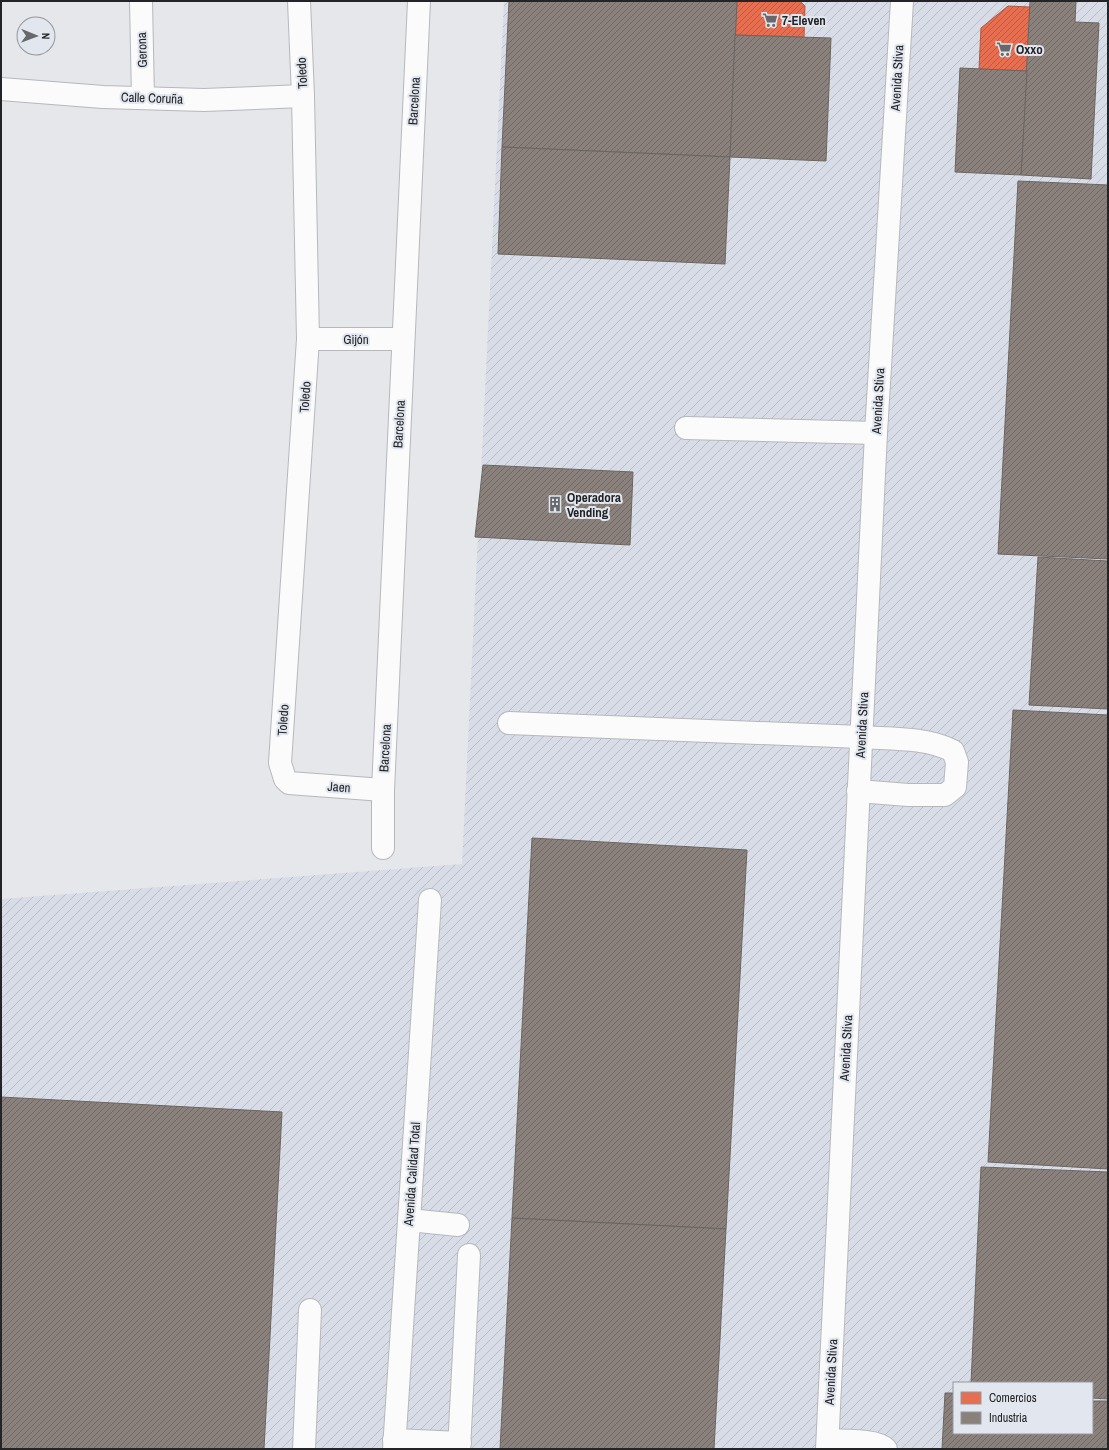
<svg xmlns="http://www.w3.org/2000/svg" width="1109" height="1450" font-family="'Archivo Narrow',sans-serif">
	<style>
		.industrial { fill: url(#industrial-furrows); fill-rule: evenodd }
		.shops { fill: url(#shops-hatch); stroke: #ac5844 }
		.industry { fill: url(#industry-hatch); stroke: #6b6562 }
		.lines { fill: none; stroke-linecap: round; stroke-linejoin: round }
		.minor-casing { stroke: #b6b8bb; stroke-width: 24 }
		.minor { stroke: #fbfbfc; stroke-width: 22 }
		.labels { text-anchor: middle; dominant-baseline: central; stroke-width: 4; stroke-linejoin: round; paint-order: stroke }
		.poi-label { font-size: 13px; font-weight: bold; fill: #222427; stroke: #e2e6ee; text-anchor: start }
		.street-label { font-size: 13px; fill: #222427; stroke: #e2e6ee }
	</style>
	<defs>
		<pattern id="industrial-furrows" width="10" height="10" patternUnits="userSpaceOnUse"><rect width="10" height="10" fill="#d8dce6"/><path d="M-1 1l2-2M0 10L10 0M9 11l2-2" fill="none" stroke="#b9bdc5"/></pattern>
		<pattern id="shops-hatch" width="6" height="6" patternUnits="userSpaceOnUse"><rect width="6" height="6" fill="#e76f51"/><path d="M-1 1l2-2M0 6l6-6M5 7l2-2" fill="none" stroke="#bb5b43"/></pattern>
		<pattern id="industry-hatch" width="6" height="6" patternUnits="userSpaceOnUse"><rect width="6" height="6" fill="#8a817c"/><path d="M-1 1l2-2M0 6l6-6M5 7l2-2" fill="none" stroke="#706966"/></pattern>
	</defs>
	<rect width="100%" height="100%" fill="#e5e7eb"/>
	<path class="industrial" d="M504,1H1108V1449H1V899L462,864ZM954,1383H1092V1433H954Z"/>
	<g class="shops">
		<path d="M737,1H800L805,6L804,37L735,35Z"/>
		<path d="M1008,6L1030,7L1027,71L979,69L981,28Z"/>
	</g>
	<g class="industry">
		<path d="M509,1H737L730,157L502,147Z"/>
		<path d="M1030,1H1076L1075,22L1099,23L1091,179L1021,175Z"/>
		<path d="M735,35L831,38L826,161L730,157Z"/>
		<path d="M960,68L1027,71L1021,175L955,172Z"/>
		<path d="M502,147L730,157L725,264L498,254Z"/>
		<path d="M1018,181L1108,185V559L998,554Z"/>
		<path d="M483,465L633,472L630,545L475,537Z"/>
		<path d="M1038,557L1108,561V709L1029,705Z"/>
		<path d="M1013,710L1108,715V1169L988,1162Z"/>
		<path d="M532,838L747,850L726,1229L512,1218Z"/>
		<path d="M1,1097L282,1112L264,1449H1Z"/>
		<path d="M981,1167L1108,1172V1399L1092,1398V1383H971Z"/>
		<path d="M512,1218L726,1229L714,1449H500Z"/>
		<path d="M945,1393H954V1433H1092V1401H1108V1449H942Z"/>
	</g>
	<g class="lines">
		<g class="minor-casing">
			<g id="minor">
				<path d="M141,1L143,98"/>
				<path d="M299,1L303,96L308,339L280,763L285,779L289,783L383,790"/>
				<path d="M1,89L103,97L204,100L303,96"/>
				<path d="M308,339H403"/>
				<path d="M686,428L876,433"/>
				<path d="M509,723L861,737C891,739 926,737 953,751L957,762L955,787L945,795H908L858,791"/>
				<path d="M383,848V790L419,1"/>
				<path d="M409,1220L458,1225"/>
				<path d="M394,1440L460,1443"/>
				<path d="M828,1440C841,1441 877,1439 886,1449"/>
				<path d="M304,1449L310,1310"/>
				<path d="M394,1449L430,900"/>
				<path d="M459,1449L469,1255"/>
				<path d="M827,1449L876,433L902,1"/>
			</g>
		</g>
		<use href="#minor" class="minor"/>
	</g>
	<defs>
		<g id="supermarket-bare" transform="scale(1.2)"><path d="M-6-5.5h2.5l.6 2H6L4.5 2H-2.5L-4.4-4H-6ZM-1.5 3.2a1.3 1.3 0 1 0 .1 0ZM3 3.2a1.3 1.3 0 1 0 .1 0Z" fill="#66686c" stroke="#e2e6ee" stroke-width="2.5" paint-order="stroke"/></g>
		<g id="building-bare" transform="scale(1.2)"><path d="M-4-6H4V6H1V3H-1V6H-4ZM-2.5-4.3h1.7v1.8h-1.7ZM.8-4.3h1.7v1.8H.8ZM-2.5-1h1.7V.8h-1.7ZM.8-1h1.7V.8H.8Z" fill="#66686c" stroke="#e2e6ee" stroke-width="2.5" paint-order="stroke"/></g>
	</defs>
	<g fill-rule="evenodd">
		<use href="#supermarket-bare" x="770" y="20"/>
		<use href="#supermarket-bare" x="1004" y="49"/>
		<use href="#building-bare" x="555" y="504"/>
	</g>
	<g class="labels">
		<g class="poi-label">
			<text x="782" y="20">7-Eleven</text>
			<text x="1016" y="49">Oxxo</text>
			<text x="567" y="497">Operadora<tspan x="567" dy="15">Vending</tspan></text>
		</g>
		<g class="street-label">
			<text transform="translate(142 50) rotate(-92)">Gerona</text>
			<text transform="translate(302 73) rotate(-93)">Toledo</text>
			<text transform="translate(897 78) rotate(-87)">Avenida Stiva</text>
			<text transform="translate(152 98) rotate(2)">Calle Coruña</text>
			<text transform="translate(414 101) rotate(-87)">Barcelona</text>
			<text x="356" y="339">Gijón</text>
			<text transform="translate(305 397) rotate(-86)">Toledo</text>
			<text transform="translate(878 401) rotate(-87)">Avenida Stiva</text>
			<text transform="translate(399 424) rotate(-87)">Barcelona</text>
			<text transform="translate(283 720) rotate(-86)">Toledo</text>
			<text transform="translate(862 725) rotate(-87)">Avenida Stiva</text>
			<text transform="translate(385 748) rotate(-87)">Barcelona</text>
			<text transform="translate(339 787) rotate(4)">Jaen</text>
			<text transform="translate(846 1048) rotate(-87)">Avenida Stiva</text>
			<text transform="translate(412 1174) rotate(-86)">Avenida Calidad Total</text>
			<text transform="translate(831 1372) rotate(-87)">Avenida Stiva</text>
		</g>
	</g>
	<rect width="1109" height="1450" fill="none" stroke="#222427" stroke-width="4"/>
	<rect x="953" y="1382" width="140" height="52" fill="#e2e6ee" stroke="#95989e"/>
	<rect x="961" y="1392" width="20" height="12" fill="#e76f51" stroke="#95989e"/>
	<text x="989" y="1402" font-size="12" fill="#222427">Comercios</text>
	<rect x="961" y="1412" width="20" height="12" fill="#8a817c" stroke="#95989e"/>
	<text x="989" y="1422" font-size="12" fill="#222427">Industria</text>
	<g transform="translate(36 36) rotate(91)"><circle r="19" fill="#e2e6ee" stroke="#95989e"/>
	<path d="M0-3L7 15L0 10L-7 15Z" fill="#66686c"/>
	<text y="-6" font-size="11" font-weight="bold" text-anchor="middle" fill="#222427">N</text>
	</g>
</svg>
